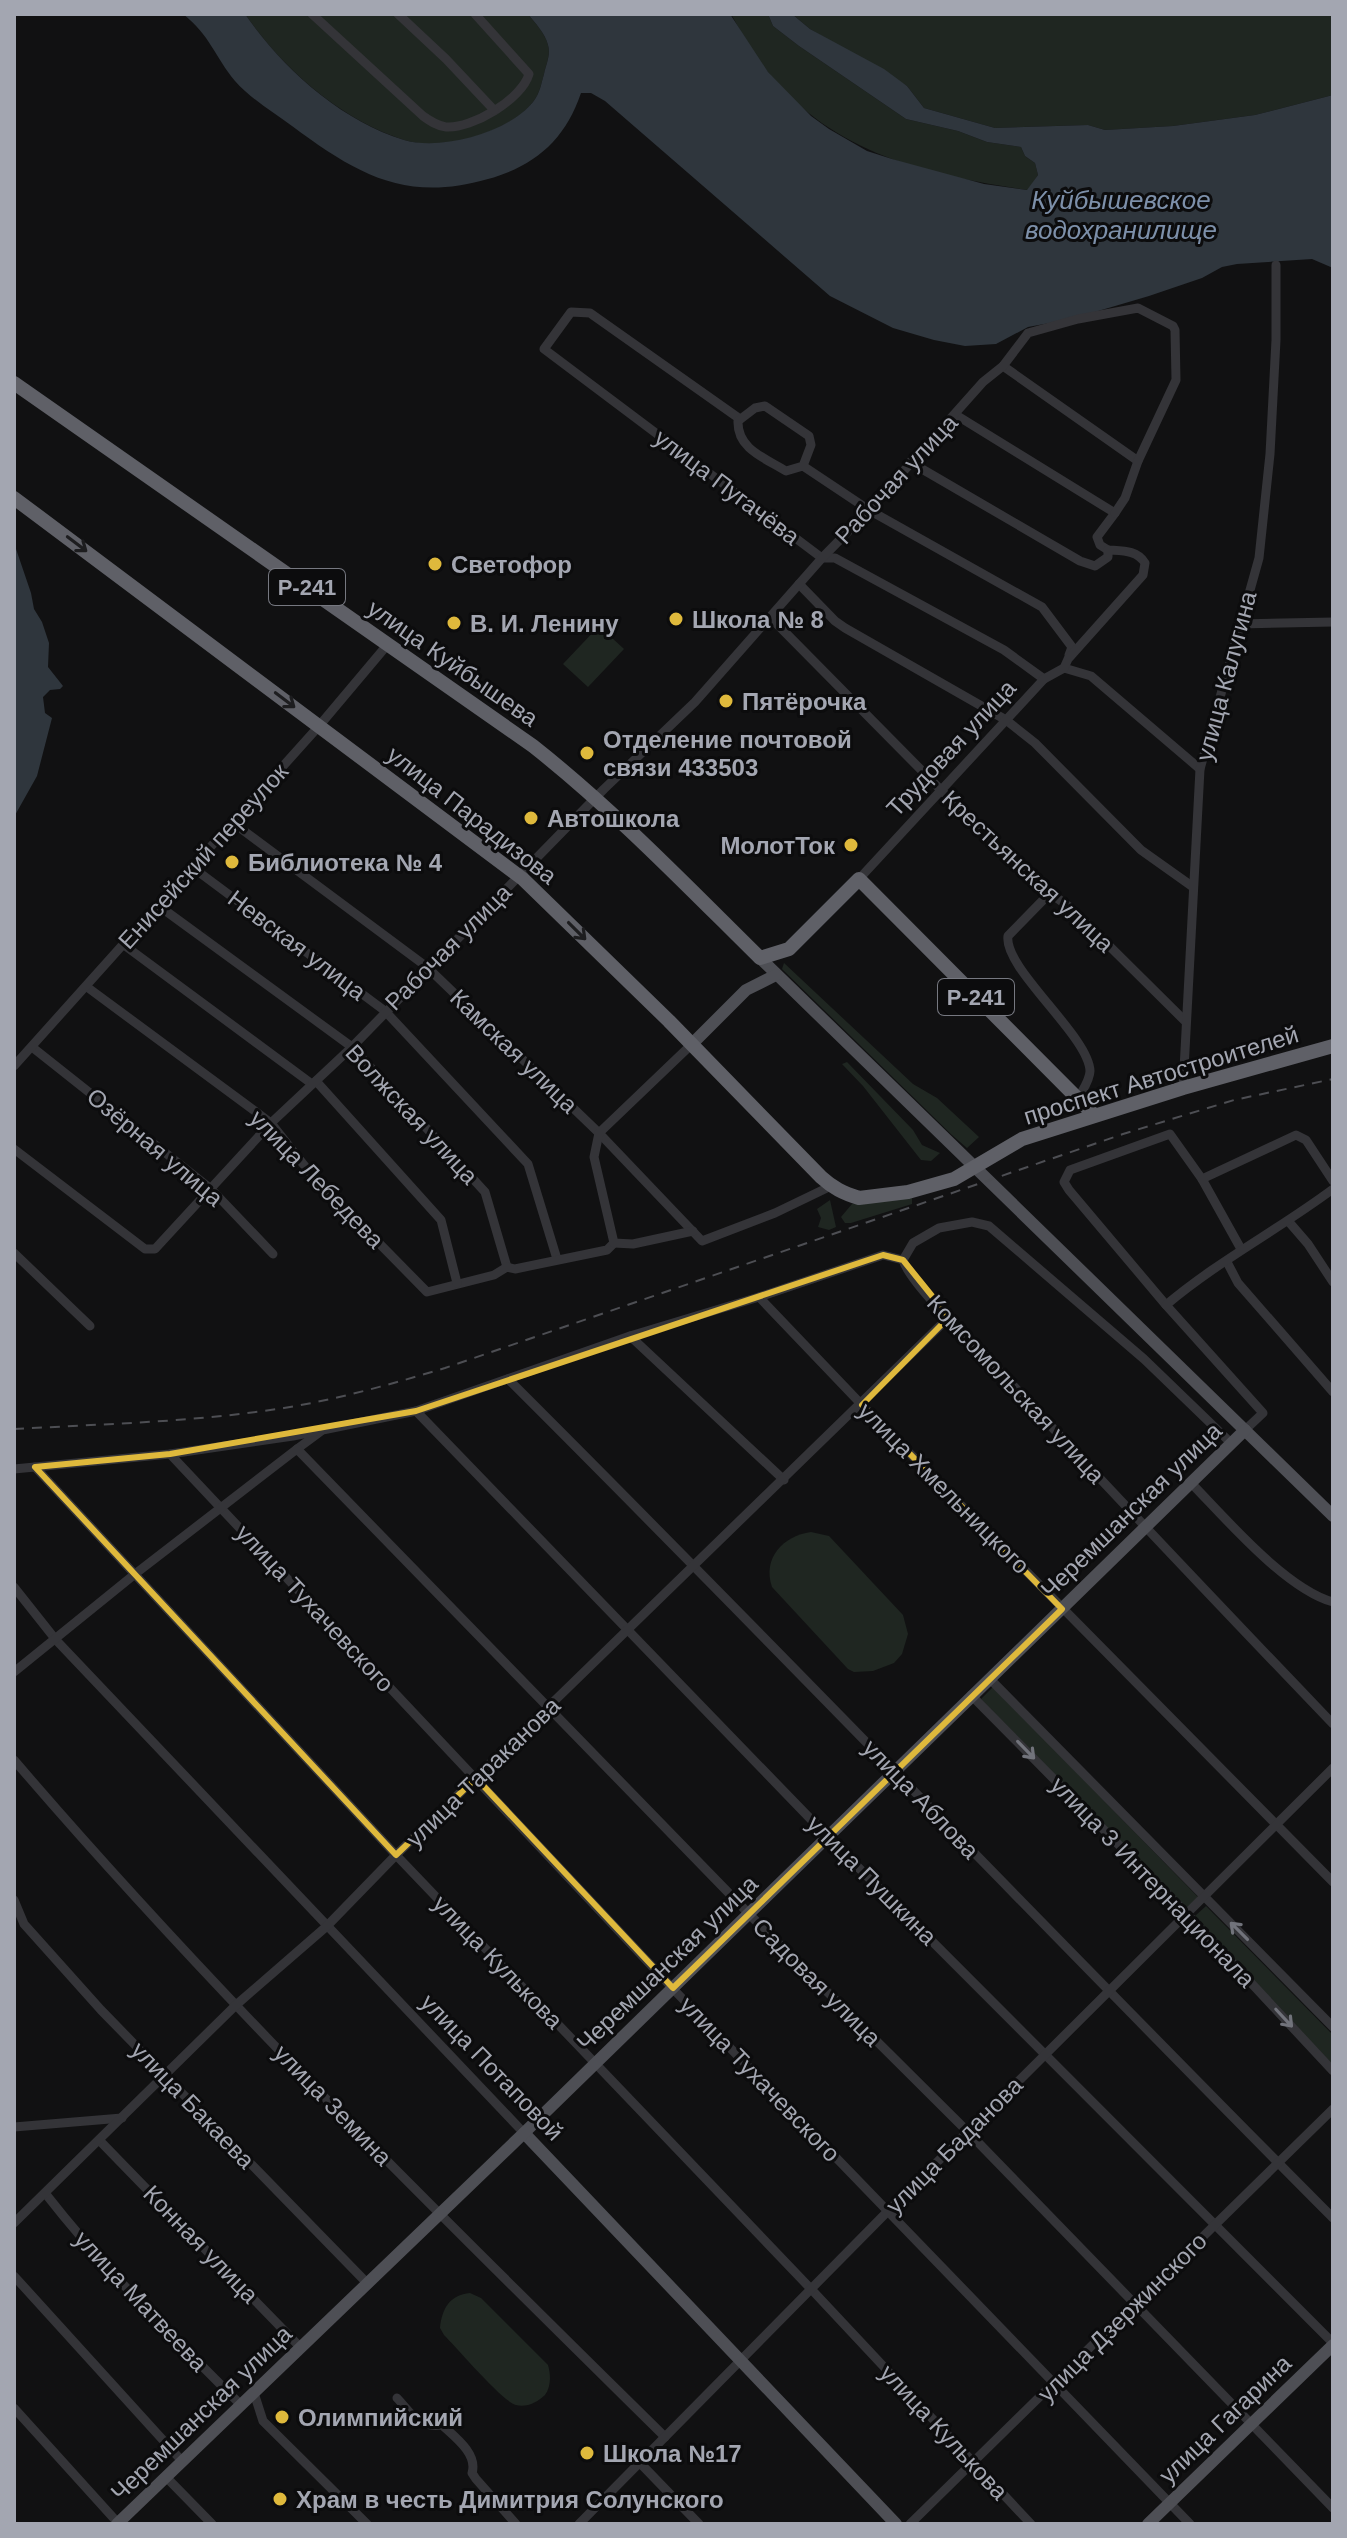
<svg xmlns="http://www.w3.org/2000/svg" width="1347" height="2538" font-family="Arial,sans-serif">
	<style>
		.green { fill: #1f2621 }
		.water { fill: #2f363d }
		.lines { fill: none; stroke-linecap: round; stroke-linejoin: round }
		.minor { stroke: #343438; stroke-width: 9 }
		.major { stroke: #4e4f55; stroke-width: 12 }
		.highway { stroke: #5f6067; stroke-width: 14 }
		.rail { stroke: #4d4e53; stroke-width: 2; stroke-dasharray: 10 8; stroke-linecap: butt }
		.oneway { stroke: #1d1d1f }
		.oneway2 { stroke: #71737b }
		.marked { fill: none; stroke: #dfb93c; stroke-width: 6; stroke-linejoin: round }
		.poi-dot { fill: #dfb93c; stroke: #0c0c0d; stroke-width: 3 }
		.labels { text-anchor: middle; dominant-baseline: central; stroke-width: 6; stroke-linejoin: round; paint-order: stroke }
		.shield { fill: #0c0c0d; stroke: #767880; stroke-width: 2 }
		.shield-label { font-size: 22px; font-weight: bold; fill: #a3a6b1 }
		.street-label { font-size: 24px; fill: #a3a6b1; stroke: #0c0c0d }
		.poi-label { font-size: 24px; font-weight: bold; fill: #a3a6b1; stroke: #0c0c0d; text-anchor: start }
		.water-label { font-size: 26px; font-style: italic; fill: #7d90aa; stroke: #0c0c0d }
	</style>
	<rect width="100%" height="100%" fill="#111112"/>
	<g class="green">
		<path d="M245,14H528C535,23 545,33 548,45C551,55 546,64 544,74C541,84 540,93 533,102C509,133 441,152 404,140C340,119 283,69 245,14Z"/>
		<path d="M731,14H768L773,26L799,46L906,119L958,131L987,142L1021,147L1025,156L1035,163L1038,175L1028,190C921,174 821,151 756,56C747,43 739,28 731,14Z"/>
		<path d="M792,14H1331L1333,95L1255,115L1173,126L1105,130L1088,125L995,128L924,108L907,86L810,29Z"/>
		<path d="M599,626L624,649L588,687L563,664Z"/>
		<path d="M784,963L913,1084L937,1098L979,1137L967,1148L952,1135L782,969Z"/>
		<path d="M847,1062L913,1130L922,1145L940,1153L931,1161L921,1160L863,1086L842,1064Z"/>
		<path d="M912,1198V1204L851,1223H845L841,1217L852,1204Z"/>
		<path d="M830,1200L836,1227L829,1230L818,1227L821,1218L817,1209Z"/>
		<path d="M811,1532L829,1536L903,1615L908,1634L902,1654L894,1663L873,1671L854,1672L848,1669L772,1587C762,1558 783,1536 811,1532Z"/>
		<path d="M993,1687L1198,1897L1187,1909L981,1699Z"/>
		<path d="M1206,1906L1333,2035V2065L1195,1916Z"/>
		<path d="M470,2293L481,2298L548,2365C551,2375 551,2387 545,2395C538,2402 526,2408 516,2405C503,2402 457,2348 444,2335L440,2328C442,2308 450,2295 470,2293Z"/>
	</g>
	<g class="water">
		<path d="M183,14H245C283,69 340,120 404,140C441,151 508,133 533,102C540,93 541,84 544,74C546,64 551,55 548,45C545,33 535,23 528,14H730L768,72L811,116L829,129L867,151L892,159L984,184L1027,190L1038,175L1035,163L1025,156L1021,147L987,142L958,131L906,119L799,46L773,26L768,14H792L810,29L884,69L907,86L924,108L995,128L1088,125L1105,130L1173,126L1255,115L1333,95V268L1312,259L1237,264L1222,267L1202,278L1149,296L1071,319L1028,327L996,344L965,346L934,340L893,328L830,296L605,101L591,93H581C565,140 535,166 488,179C405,203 357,174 292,126C273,112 251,99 235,81C215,57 210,35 183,14Z"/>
		<path d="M14,543L31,593L34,609L42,622L49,643L48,667L63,686L60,689L50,690L43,697L45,713L52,718L37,776L14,817Z"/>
	</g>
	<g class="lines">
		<g class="minor">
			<path d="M312,14L423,116C430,121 437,126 446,127C472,129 522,99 529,74L475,14"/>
			<path d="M398,14L446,59L494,110"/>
			<path d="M1003,366L1138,461"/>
			<path d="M956,415L1115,513L1097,537L1100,545L1108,550"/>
			<path d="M740,419L590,313L571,312L544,349L822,558H835L1004,650L1044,679"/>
			<path d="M803,466L811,445L809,436L765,406L755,408L738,421C737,449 765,458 786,471L803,466L869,510L1042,607L1072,647L1069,655"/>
			<path d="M799,584L835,621L845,628L1006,720L1035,743L1141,850L1193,887"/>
			<path d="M770,617L1023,873L1072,909L1186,1022"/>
			<path d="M1239,624L1333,622"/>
			<path d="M1064,668L1091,676L1200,769"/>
			<path d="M232,822L427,967L599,1133L702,1241L775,1213L831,1186"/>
			<path d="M192,867L385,1011L528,1164L557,1259"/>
			<path d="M859,879L1044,679L1064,668L1068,659L1143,575L1145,563C1137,550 1123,551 1108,550V557L1095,566L1080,561L910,462"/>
			<path d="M1049,894L1008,936C1003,968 1089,1036 1090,1071C1090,1080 1082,1091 1078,1099"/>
			<path d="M159,906L352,1047L485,1192L507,1267"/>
			<path d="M124,945L312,1084"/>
			<path d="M87,987L271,1123L311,1174L427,1292L494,1275L507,1267L515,1269L607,1250L614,1243"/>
			<path d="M692,1044L599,1133L594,1157L614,1243L633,1244L693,1231"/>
			<path d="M32,1047L211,1189L273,1254"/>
			<path d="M14,1066L319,726L388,644"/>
			<path d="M316,1081L441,1220L457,1283"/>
			<path d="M1183,1088L1200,769L1259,558L1270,454L1276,340V265"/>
			<path d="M14,1149L145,1249H155L271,1123L352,1047L604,789L695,702L822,558L869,510L983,382L1003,366L1028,333L1078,319L1138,308L1173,326L1175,330L1176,380L1138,461L1125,498L1115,513"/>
			<path d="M1202,1179L1296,1135L1306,1140L1333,1181"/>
			<path d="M1289,1222L1308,1244L1333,1282"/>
			<path d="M14,1253L90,1326"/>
			<path d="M903,1260C910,1284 973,1343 994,1365C1106,1486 1219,1605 1333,1724"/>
			<path d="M1227,1262L1238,1283L1333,1392"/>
			<path d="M759,1297L862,1405L1333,1882"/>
			<path d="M1166,1305L1069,1190L1064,1182L1070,1170L1170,1134L1202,1179L1241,1249"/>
			<path d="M630,1336L784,1480"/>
			<path d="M508,1379C786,1656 1056,1940 1333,2218"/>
			<path d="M416,1411L827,1836L1333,2343"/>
			<path d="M1245,1430L1263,1413L1166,1305C1218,1261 1278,1230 1333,1189"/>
			<path d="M297,1449L320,1432"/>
			<path d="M170,1454L678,1994L1190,2524"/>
			<path d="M35,1467L396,1855L812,2290L1031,2524"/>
			<path d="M14,1469L170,1454L293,1436L416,1411L630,1336L759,1297L883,1255L903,1260L913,1243L939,1228L972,1222L989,1226L1144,1359L1231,1443"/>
			<path d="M1192,1484C1227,1520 1286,1589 1333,1602"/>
			<path d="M14,1587L56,1640L524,2133"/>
			<path d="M14,1672L135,1574L297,1449L755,1920L968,2132L1333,2508"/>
			<path d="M989,1678L1333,2027"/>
			<path d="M971,1695L1187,1914L1333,2071"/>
			<path d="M14,1760C218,1998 442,2217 665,2437"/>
			<path d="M14,1900L24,1924L101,2010L366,2282"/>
			<path d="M14,2127L122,2118"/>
			<path d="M100,2141L301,2348"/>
			<path d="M45,2193C105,2270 173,2337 241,2405"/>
			<path d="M14,2223L236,2005L327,1926L396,1855L949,1317"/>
			<path d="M14,2276L182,2461"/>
			<path d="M254,2393L263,2421L367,2524"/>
			<path d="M397,2398C413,2415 417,2428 442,2425C455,2437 478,2454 472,2473L476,2479L516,2524"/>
			<path d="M14,2408L118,2523"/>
			<path d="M641,2464L699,2524"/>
			<path d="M166,2477L212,2524"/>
			<path d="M579,2524L887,2212L1333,1768"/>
			<path d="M910,2524L1333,2109"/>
		</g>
		<g class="major">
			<path d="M760,958L1333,1516"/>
			<path d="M692,1044L746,990L776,975"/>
			<path d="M524,2133L896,2524"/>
			<path d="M117,2524L524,2133L1245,1430"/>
			<path d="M1148,2524L1333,2345"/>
		</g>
		<g class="highway">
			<path d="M14,383L533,746C614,810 686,885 760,958L789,949L859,879L1094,1115"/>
			<path d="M14,498L523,879L669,1021L821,1177C833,1188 843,1193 859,1198L908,1192L954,1179L1022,1139L1183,1088L1333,1046"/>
		</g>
		<path class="rail" d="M14,1429C104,1424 195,1422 284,1408C339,1399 392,1384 445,1368L1123,1134L1234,1100L1333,1079"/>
	</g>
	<defs><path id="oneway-shaft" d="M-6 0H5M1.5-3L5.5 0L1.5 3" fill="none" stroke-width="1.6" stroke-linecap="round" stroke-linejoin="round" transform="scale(2)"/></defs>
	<g class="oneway">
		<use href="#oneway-shaft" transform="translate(77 544) rotate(37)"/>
		<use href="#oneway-shaft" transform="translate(285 700) rotate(37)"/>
		<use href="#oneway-shaft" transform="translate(577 931) rotate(45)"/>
	</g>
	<g class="oneway2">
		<use href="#oneway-shaft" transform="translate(1026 1750) rotate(46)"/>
		<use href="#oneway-shaft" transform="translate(1239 1931) rotate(-135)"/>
		<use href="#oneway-shaft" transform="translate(1284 2018) rotate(47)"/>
	</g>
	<path class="marked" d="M883,1255L903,1260L949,1317L862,1405L1062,1609L673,1988L476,1778L396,1855L35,1467L170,1454L416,1411Z"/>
	<g class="poi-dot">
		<circle cx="435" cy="564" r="8"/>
		<circle cx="676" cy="619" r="8"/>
		<circle cx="454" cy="623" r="8"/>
		<circle cx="726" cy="701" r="8"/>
		<circle cx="587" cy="753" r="8"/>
		<circle cx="531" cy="818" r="8"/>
		<circle cx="851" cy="845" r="8"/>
		<circle cx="232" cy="862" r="8"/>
		<circle cx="282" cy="2417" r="8"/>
		<circle cx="587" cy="2453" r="8"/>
		<circle cx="280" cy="2499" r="8"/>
	</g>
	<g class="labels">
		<g class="shield">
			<rect x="269" y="569" width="76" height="36" rx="6"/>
			<rect x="938" y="979" width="76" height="36" rx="6"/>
		</g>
		<g class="shield-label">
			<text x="307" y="587">Р-241</text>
			<text x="976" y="997">Р-241</text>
		</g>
		<g class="street-label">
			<text transform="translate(896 479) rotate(-47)">Рабочая улица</text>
			<text transform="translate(727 487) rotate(37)">улица Пугачёва</text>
			<text transform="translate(453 663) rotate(35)">улица Куйбышева</text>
			<text transform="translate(1226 676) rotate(-75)">улица Калугина</text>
			<text transform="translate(951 748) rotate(-47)">Трудовая улица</text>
			<text transform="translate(472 815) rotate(38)">улица Парадизова</text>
			<text transform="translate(203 856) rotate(-48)">Енисейский переулок</text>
			<text transform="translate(1028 871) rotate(43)">Крестьянская улица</text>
			<text transform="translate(297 945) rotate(37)">Невская улица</text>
			<text transform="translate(448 947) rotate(-45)">Рабочая улица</text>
			<text transform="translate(514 1051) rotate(44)">Камская улица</text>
			<text transform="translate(1161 1075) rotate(-17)">проспект Автостроителей</text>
			<text transform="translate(412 1114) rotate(47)">Волжская улица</text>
			<text transform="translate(155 1147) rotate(40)">Озёрная улица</text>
			<text transform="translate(317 1179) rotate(46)">улица Лебедева</text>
			<text transform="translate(1016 1389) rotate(47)">Комсомольская улица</text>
			<text transform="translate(944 1488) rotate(45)">улица Хмельницкого</text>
			<text transform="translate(1131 1510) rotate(-44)">Черемшанская улица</text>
			<text transform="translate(315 1608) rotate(47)">улица Тухачевского</text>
			<text transform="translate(483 1772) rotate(-44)">улица Тараканова</text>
			<text transform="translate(921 1799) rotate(46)">улица Аблова</text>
			<text transform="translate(872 1880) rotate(45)">улица Пушкина</text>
			<text transform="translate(1153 1882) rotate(46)">улица 3 Интернационала</text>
			<text transform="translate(498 1962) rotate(46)">улица Кулькова</text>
			<text transform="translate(667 1963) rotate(-44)">Черемшанская улица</text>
			<text transform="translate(817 1982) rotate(45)">Садовая улица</text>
			<text transform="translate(492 2067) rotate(46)">улица Потаповой</text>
			<text transform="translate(760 2079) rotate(46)">улица Тухачевского</text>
			<text transform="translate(193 2105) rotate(46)">улица Бакаева</text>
			<text transform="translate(333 2105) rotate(46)">улица Земина</text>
			<text transform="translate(954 2145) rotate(-45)">улица Баданова</text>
			<text transform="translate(201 2244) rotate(46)">Конная улица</text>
			<text transform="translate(141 2301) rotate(47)">улица Матвеева</text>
			<text transform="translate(1122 2317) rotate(-45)">улица Дзержинского</text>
			<text transform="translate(201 2413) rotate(-44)">Черемшанская улица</text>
			<text transform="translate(1225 2419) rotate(-44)">улица Гагарина</text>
			<text transform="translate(944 2432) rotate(47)">улица Кулькова</text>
		</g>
		<g class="poi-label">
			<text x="451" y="564">Светофор</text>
			<text x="692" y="619">Школа № 8</text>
			<text x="470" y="623">В. И. Ленину</text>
			<text x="742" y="701">Пятёрочка</text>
			<text x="603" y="739">Отделение почтовой<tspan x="603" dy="28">связи 433503</tspan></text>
			<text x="547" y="818">Автошкола</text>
			<text x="835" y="845" text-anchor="end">МолотТок</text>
			<text x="248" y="862">Библиотека № 4</text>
			<text x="298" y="2417">Олимпийский</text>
			<text x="603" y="2453">Школа №17</text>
			<text x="296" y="2499">Храм в честь Димитрия Солунского</text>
		</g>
		<g class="water-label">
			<text x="1121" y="200">Куйбышевское<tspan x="1121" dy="30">водохранилище</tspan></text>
		</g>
	</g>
	<rect width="1347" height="2538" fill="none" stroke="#a3a6b1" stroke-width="32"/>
</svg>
